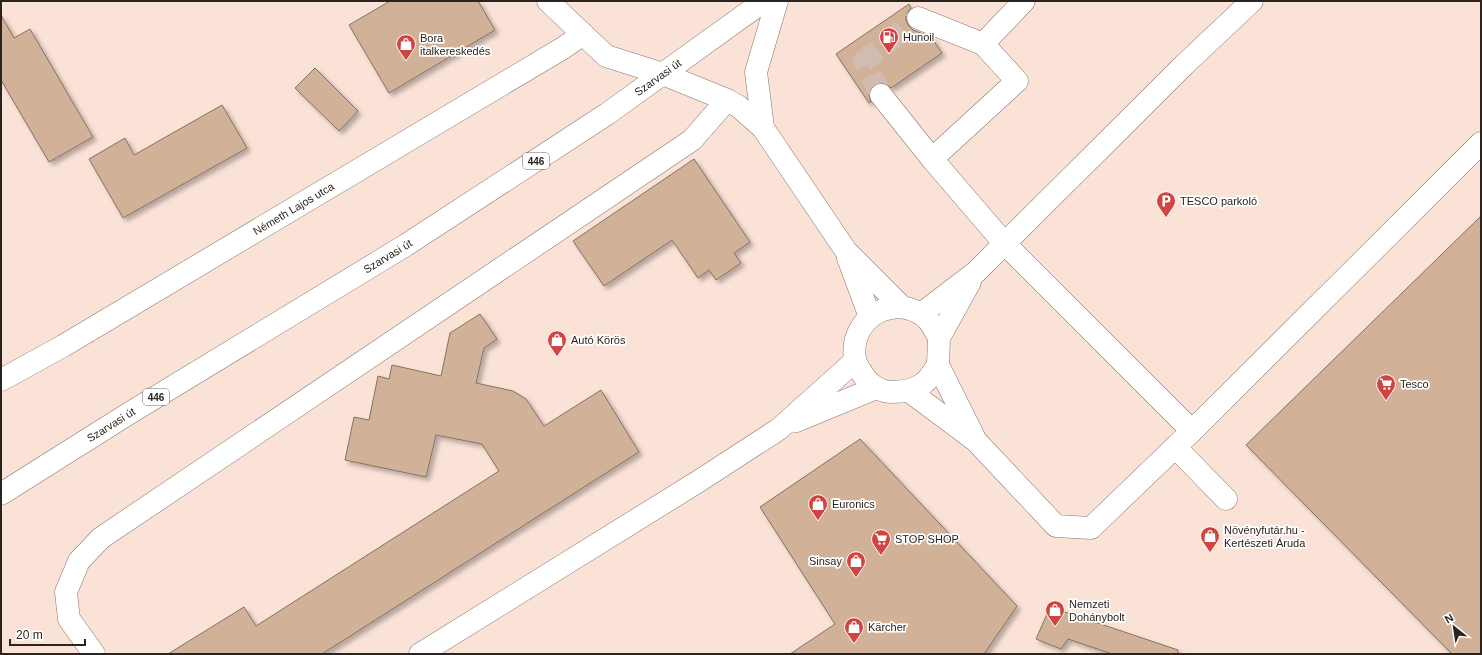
<svg xmlns="http://www.w3.org/2000/svg" width="1482" height="655" font-family="Arial,sans-serif">
	<style>
		.building { fill: #d1b197; stroke: #837264; filter: url(#shadow) }
		.lines { fill: none; stroke-linecap: round; stroke-linejoin: round }
		.minor-tunnel { stroke: #d1bcb2; stroke-width: 22; stroke-dasharray: 22 11; stroke-linecap: butt }
		.minor-casing { stroke: #8b766c; stroke-width: 23 }
		.major-casing { stroke: #8b766c; stroke-width: 23 }
		.minor { stroke: #fff; stroke-width: 22 }
		.major { stroke: #fff; stroke-width: 22 }
		.labels { text-anchor: middle; dominant-baseline: central; stroke-width: 3.5; stroke-linejoin: round; paint-order: stroke }
		.shield { fill: #fff; stroke: #6b6562; stroke-width: 1 }
		.shield-label { font-size: 10px; font-weight: bold; fill: #2b231e }
		.poi-label { font-size: 11px; fill: #2b231e; stroke: #fff; text-anchor: start }
		.street-label { font-size: 11px; fill: #2b231e; stroke: #fff }
	</style>
	<defs>
		<filter id="shadow"><feDropShadow dx="3.5" dy="3.5" stdDeviation="2" flood-color="#0004"/></filter>
	</defs>
	<rect width="100%" height="100%" fill="#fae2d7"/>
	<g class="building">
		<path d="M390,1H478L495,30L389,93L349,25Z"/>
		<path d="M909,4L911,8L906,14V20L908,25L913,30L931,37L942,53L891,88L885,83H880L874,85L869,91V96L871,102L869,103L836,54Z"/>
		<path d="M1,15L14,38L30,29L93,137L49,162L1,80Z"/>
		<path d="M315,68L358,111L339,131L295,88Z"/>
		<path d="M222,105L247,148L123,218L89,159L125,138L134,155Z"/>
		<path d="M694,159L750,242L734,253L741,263L716,280L709,270L698,278L672,240L604,286L573,241Z"/>
		<path d="M1481,216V654H1452L1246,445Z"/>
		<path d="M480,314L497,339L484,348L476,383L513,391L526,399L544,426L601,390L639,452L322,654H168L244,607L256,626L499,471L482,444L436,435L426,477L345,460L354,417L369,420L378,376L389,379L392,365L441,376L450,333Z"/>
		<path d="M860,439L1017,606L984,654H790L835,624L760,507Z"/>
		<path d="M1050,607L1178,650V654H1112L1068,639L1061,649L1036,639Z"/>
	</g>
	<g class="lines">
		<path class="minor-tunnel" d="M881,95L864,61L918,18"/>
		<g class="minor-casing">
			<g id="minor">
				<path d="M548,1L606,56L663,74L727,100L738,106L763,128L846,251L902,307"/>
				<path d="M1024,1L983,44L1017,81L932,159L1005,244L1192,431"/>
				<path d="M918,18L983,44"/>
				<path d="M881,95L932,159"/>
				<path d="M763,128L756,72L777,1"/>
				<path d="M848,258L870,317"/>
				<path d="M970,282L939,338L938,365L974,437"/>
				<path d="M921,314L976,272L1184,65L1252,1"/>
				<path d="M938,365C934,370 930,378 925,382C916,390 903,392 891,392C880,392 867,383 862,373C859,369 856,364 855,359C849,322 887,294 921,314C930,319 934,329 939,338"/>
				<path id="s1" d="M1,380L63,346L563,48L583,34"/>
				<path d="M909,391L976,441L1056,526L1091,528L1192,431L1481,143"/>
				<path d="M796,421L876,388"/>
				<path d="M1175,447L1226,499"/>
				<path d="M94,654L69,619L66,592L79,561L101,538L692,140L727,100"/>
				<path d="M420,654L699,481L779,429L855,361"/>
			</g>
		</g>
		<g class="major-casing">
			<g id="major">
				<path id="s2" d="M1,494L128,414L406,245L607,114L764,1"/>
			</g>
		</g>
		<use href="#minor" class="minor"/>
		<use href="#major" class="major"/>
	</g>
	<defs>
		<g id="fuel-pin" transform="scale(1)"><path d="M0 17L-7.5 6A9.5 9.5 0 1 1 7.5 6Z" fill="#d2443f" stroke="#fff"/><path d="M-5.5-6h7V0h2V4h1.3V-2.5L3-4.5l.8-.8L6-3V5H2.5V1h-1V6h-7ZM-4.2-4.7v3.2H.2V-4.7Z" fill="#fff"/></g>
		<g id="shop-pin" transform="scale(1)"><path d="M0 17L-7.5 6A9.5 9.5 0 1 1 7.5 6Z" fill="#d2443f" stroke="#fff"/><path d="M-5-2.5h2.3a2.7 3.5 0 0 1 5.4 0H5L5.5 6h-11ZM-1.5-2.5h3a1.5 2.3 0 0 0-3 0Z" fill="#fff"/></g>
		<g id="parking-pin" transform="scale(1)"><path d="M0 17L-7.5 6A9.5 9.5 0 1 1 7.5 6Z" fill="#d2443f" stroke="#fff"/><path d="M-3.5-5.5H1a3.5 3.5 0 0 1 0 7H-1V5.5H-3.5ZM-1-3.4V-.6H.8a1.4 1.4 0 0 0 0-2.8Z" fill="#fff"/></g>
		<g id="supermarket-pin" transform="scale(1)"><path d="M0 17L-7.5 6A9.5 9.5 0 1 1 7.5 6Z" fill="#d2443f" stroke="#fff"/><path d="M-6-5.5h2.5l.6 2H6L4.5 2H-2.5L-4.4-4H-6ZM-1.5 3.2a1.3 1.3 0 1 0 .1 0ZM3 3.2a1.3 1.3 0 1 0 .1 0Z" fill="#fff"/></g>
	</defs>
	<g fill-rule="evenodd">
		<use href="#fuel-pin" x="889" y="37"/>
		<use href="#shop-pin" x="406" y="44"/>
		<use href="#parking-pin" x="1166" y="201"/>
		<use href="#shop-pin" x="557" y="340"/>
		<use href="#supermarket-pin" x="1386" y="384"/>
		<use href="#shop-pin" x="818" y="504"/>
		<use href="#shop-pin" x="1210" y="536"/>
		<use href="#supermarket-pin" x="881" y="539"/>
		<use href="#shop-pin" x="856" y="561"/>
		<use href="#shop-pin" x="1055" y="610"/>
		<use href="#shop-pin" x="854" y="627"/>
	</g>
	<g class="labels">
		<g class="shield">
			<rect x="523" y="153" width="26" height="16" rx="3"/>
			<rect x="143" y="389" width="26" height="16" rx="3"/>
		</g>
		<g class="shield-label">
			<text x="536" y="161">446</text>
			<text x="156" y="397">446</text>
		</g>
		<g class="poi-label">
			<text x="903" y="37">Hunoil</text>
			<text x="420" y="38">Bora<tspan x="420" dy="13">italkereskedés</tspan></text>
			<text x="1180" y="201">TESCO parkoló</text>
			<text x="571" y="340">Autó Körös</text>
			<text x="1400" y="384">Tesco</text>
			<text x="832" y="504">Euronics</text>
			<text x="1224" y="530">Növényfutár.hu -<tspan x="1224" dy="13">Kertészeti Áruda</tspan></text>
			<text x="895" y="539">STOP SHOP</text>
			<text x="842" y="561" text-anchor="end">Sinsay</text>
			<text x="1069" y="604">Nemzeti<tspan x="1069" dy="13">Dohánybolt</tspan></text>
			<text x="868" y="627">Kärcher</text>
		</g>
		<g class="street-label">
			<text stroke="none"><textPath href="#s2" startOffset="778">Szarvasi út</textPath></text>
			<text stroke="none"><textPath href="#s1" startOffset="339">Németh Lajos utca</textPath></text>
			<text stroke="none"><textPath href="#s2" startOffset="454">Szarvasi út</textPath></text>
			<text stroke="none"><textPath href="#s2" startOffset="130">Szarvasi út</textPath></text>
		</g>
	</g>
	<rect width="1482" height="655" fill="none" stroke="#2b231e" stroke-width="4"/>
	<g transform="translate(1454 627) rotate(330)" stroke="#ffffff" stroke-width="3" paint-order="stroke">
	<path d="M0-3L7 15L0 10L-7 15Z" fill="#2b231e"/>
	<text y="-6" font-size="11" font-weight="bold" text-anchor="middle" fill="#2b231e">N</text>
	</g>
	<path d="M10 639v6h75v-6" fill="none" stroke="#2b231e" stroke-width="2"/>
	<text x="16" y="639" font-size="12" fill="#2b231e" stroke="#ffffff" stroke-width="3" paint-order="stroke">20 m</text>
</svg>
